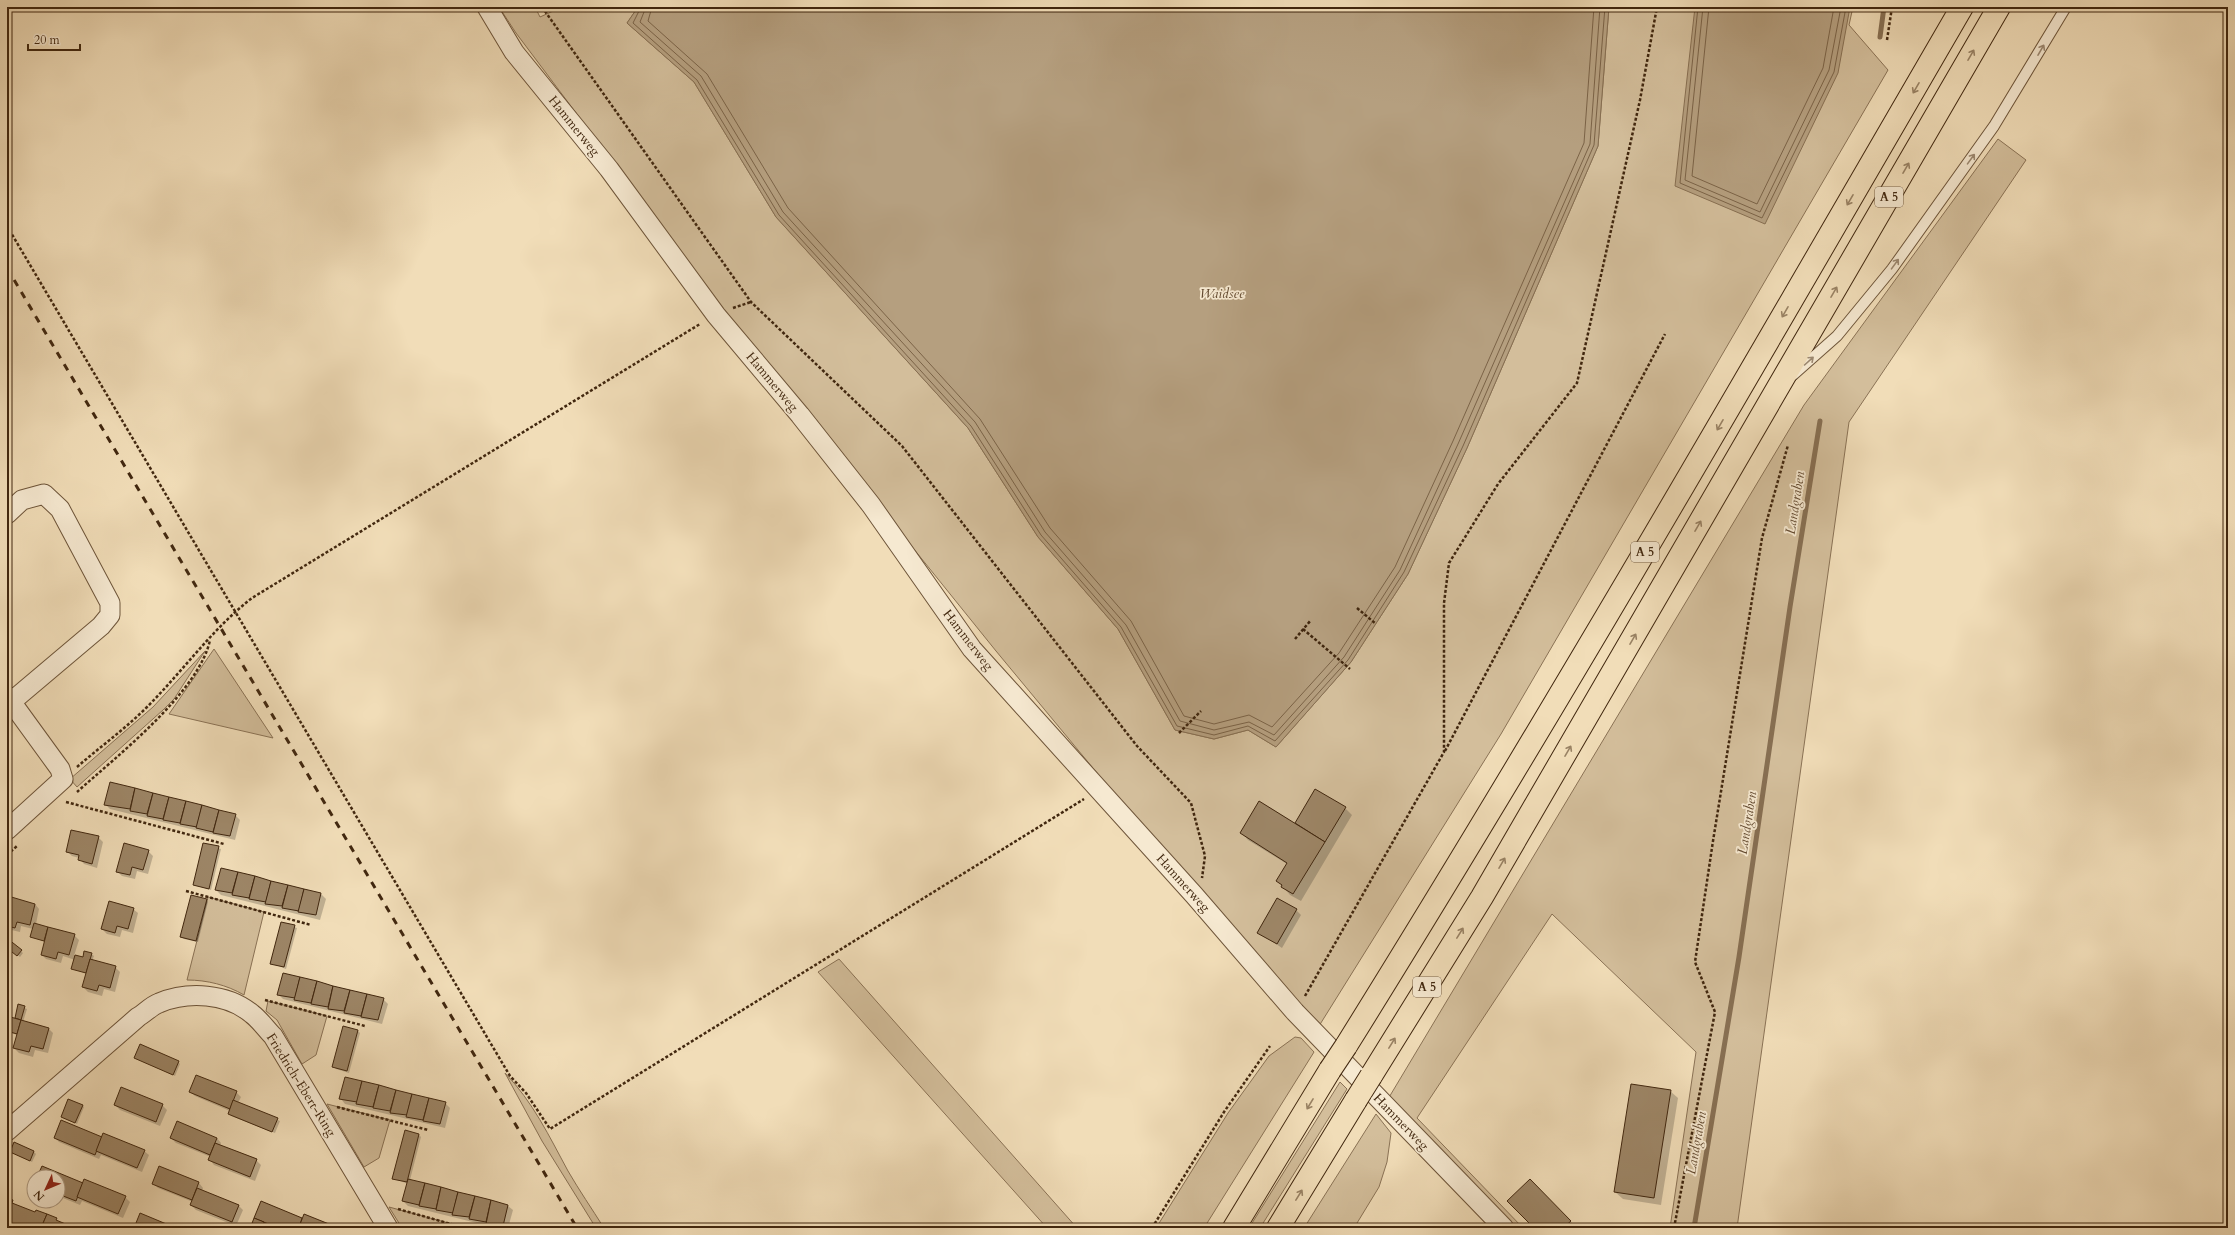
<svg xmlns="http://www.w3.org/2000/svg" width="2235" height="1235" font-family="Cardo,serif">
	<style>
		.green { fill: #d3be9b; stroke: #8a7255 }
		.water { fill: #b59f7f; stroke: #876f52 }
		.shadow { fill: #0003 }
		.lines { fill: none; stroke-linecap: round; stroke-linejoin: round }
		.shore { stroke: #7b6347; stroke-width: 1 }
		.stream { stroke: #876f52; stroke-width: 5 }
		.building { fill: #9d8667; stroke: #41270f }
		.lane-casing { stroke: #6d5439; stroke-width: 12 }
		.street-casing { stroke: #6d5439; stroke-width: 21 }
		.highway-casing { stroke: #41270f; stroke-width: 24 }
		.path { stroke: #41270f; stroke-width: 2.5; stroke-dasharray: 3 2; stroke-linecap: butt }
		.lane { stroke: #f6e9d1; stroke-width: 10 }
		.street { stroke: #f6e9d1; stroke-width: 19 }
		.highway { stroke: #f1ddb8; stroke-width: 22 }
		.rail { stroke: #41270f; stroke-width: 3; stroke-dasharray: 7 7; stroke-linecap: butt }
		.highway-bridge-casing { stroke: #41270f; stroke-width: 24; stroke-linecap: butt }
		.highway-bridge { stroke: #f1ddb8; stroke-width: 22 }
		.oneway { stroke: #9c8870 }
		.oneway2 { stroke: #998264 }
		.labels { text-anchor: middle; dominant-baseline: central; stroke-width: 3.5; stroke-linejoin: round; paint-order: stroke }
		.shield { fill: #f6e9d1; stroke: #776149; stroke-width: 1 }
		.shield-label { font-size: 12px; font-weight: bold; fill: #41270f }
		.street-label { font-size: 13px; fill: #41270f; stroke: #f6e9d1 }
		.water-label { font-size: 14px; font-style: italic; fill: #644b31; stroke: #f6e9d1 }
	</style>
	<rect width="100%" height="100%" fill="#f1ddb8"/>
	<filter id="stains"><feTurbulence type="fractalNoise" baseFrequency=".005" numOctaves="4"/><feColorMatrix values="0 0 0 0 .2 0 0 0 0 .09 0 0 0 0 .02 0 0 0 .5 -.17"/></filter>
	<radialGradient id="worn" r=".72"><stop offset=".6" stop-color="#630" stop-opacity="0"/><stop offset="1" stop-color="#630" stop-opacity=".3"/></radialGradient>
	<g class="green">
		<path d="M499,7H535L540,17L562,7H638L627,23L694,82L776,217L968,428L1038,537L1118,629L1175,730L1214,739L1248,730L1276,747L1351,662L1408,574L1467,448L1598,146L1609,7H1853L1849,25L1888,70L1501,734L1319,1026L1107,785L996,651L730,321L673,242L516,33Z"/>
		<path d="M1998,139L2026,160L1849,422L1737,1228H1670L1696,1052L1552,914L1417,1118L1523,1228H1505L1385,1104L1804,405Z"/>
		<path d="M214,649L273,738L169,714Z"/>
		<path d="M205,651L174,699L163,710L77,787L70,779L153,707Z"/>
		<path d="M208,897L264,912L244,995C227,985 207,980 187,980Z"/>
		<path d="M839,959L1077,1228H1047L818,972Z"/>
		<path d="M268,1001L327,1016L316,1055L302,1064L277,1020L266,1011Z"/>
		<path d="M1295,1037L1301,1038L1314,1052L1204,1228H1156L1228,1113L1269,1056Z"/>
		<path d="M505,1073C533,1102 549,1136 568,1171C579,1190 592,1209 604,1228H596L542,1141Z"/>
		<path d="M1340,1082L1347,1089L1260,1228H1249Z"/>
		<path d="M327,1104L390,1120L379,1158L364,1167Z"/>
		<path d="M1376,1114L1391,1133L1387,1162L1379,1187L1354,1228H1304Z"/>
		<path d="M389,1207L452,1224V1228H402Z"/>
	</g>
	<g class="water">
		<path d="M638,7H1609L1598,146L1467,448L1408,574L1351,662L1276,747L1248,730L1214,739L1175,730L1118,629L1038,537L968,428L776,217L694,82L627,23Z"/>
		<path d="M1695,7H1850L1838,73L1765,224L1675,186Z"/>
	</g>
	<g class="shadow">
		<path d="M110,783L235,815L240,820L235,840L110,809L105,804Z"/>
		<path d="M1316,790L1345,808L1352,815L1301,901L1290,895L1278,881L1287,864L1248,840L1241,832L1295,825Z"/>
		<path d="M98,837L103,842L97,868L84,864L79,858L72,856L67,851Z"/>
		<path d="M204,844L221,849L211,890L194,885Z"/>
		<path d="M148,851L153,856L148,874L137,871L135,879L122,876L117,871Z"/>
		<path d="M222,869L321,894L326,899L320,920L221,895L216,890Z"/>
		<path d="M9,897L35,904L39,909L36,924L74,935L79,940L74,956L83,959L91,954L94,956L92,961L115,967L120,972L115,992L104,989L102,996L88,992L83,987L87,974L72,968L75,960L63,956L61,963L46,959L42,955L45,942L31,936L33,929L21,926L20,932L7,929Z"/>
		<path d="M206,899L208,902L198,942L184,939L181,937Z"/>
		<path d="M133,909L138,913L133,933L122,930L120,937L107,934L102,929Z"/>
		<path d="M1296,910L1301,915L1282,948L1259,932Z"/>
		<path d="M281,923L297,928L286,969L271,963Z"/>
		<path d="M8,941L23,953L20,957L7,947Z"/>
		<path d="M284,974L383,999L388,1004L382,1024L283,999L279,995Z"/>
		<path d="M7,998L10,1001L7,1012Z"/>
		<path d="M19,1006L27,1009L23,1022L49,1029L53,1033L48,1053L35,1050L33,1057L19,1053L14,1048L18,1035L7,1032V1017L15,1019Z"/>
		<path d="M358,1031L360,1033L349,1073L336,1069L334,1067Z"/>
		<path d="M135,1058L178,1062L180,1064L175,1076Z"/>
		<path d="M346,1078L445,1103L450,1108L445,1128L345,1104L341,1099Z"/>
		<path d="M1670,1091L1678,1098L1661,1205L1623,1199L1615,1192Z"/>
		<path d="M190,1092H236L241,1097L238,1103L280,1121L275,1133L231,1116L229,1113L230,1111L195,1096Z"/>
		<path d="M82,1105L84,1107L77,1124L62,1117Z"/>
		<path d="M115,1105H162L167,1110L160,1126L120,1110Z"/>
		<path d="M419,1135L421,1137L410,1180L508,1206L513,1210L508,1228H497L408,1206L403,1201L408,1184L393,1178Z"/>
		<path d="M55,1138H102L144,1151L149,1155L142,1172L101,1155L99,1159L59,1142Z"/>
		<path d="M171,1138H217L221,1143L220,1146L256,1160L261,1165L255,1181L214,1165L210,1160L211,1157L176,1143Z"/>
		<path d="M14,1144L34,1152L36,1154L32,1162L13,1153L11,1151Z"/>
		<path d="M159,1167L199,1183L203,1188L202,1191L238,1205L243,1210L236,1226L196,1210L191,1205L193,1202L158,1188L153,1183Z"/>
		<path d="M42,1168L83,1184L125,1197L130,1202L123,1218L82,1201L80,1205L58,1196V1177H38Z"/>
		<path d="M1530,1180L1577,1228H1535Z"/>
		<path d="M262,1202L303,1220L305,1215L336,1228H273L266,1225L264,1228H255L252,1226Z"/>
	</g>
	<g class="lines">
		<g class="shore">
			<path d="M641,7L633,23L697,80L779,215L971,426L1041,535L1121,627L1177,726L1214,735L1248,726L1275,741L1348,660L1404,572L1463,446L1594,145L1605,7"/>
			<path d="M646,7L640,22L701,76L783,212L975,422L1045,532L1126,625L1180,721L1214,730L1249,722L1274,735L1344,657L1400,570L1458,444L1590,144L1600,7"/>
			<path d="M652,7L648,21L707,74L788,208L980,419L1050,528L1131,621L1184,716L1214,724L1249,715L1272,727L1339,653L1395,567L1453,441L1584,143L1594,7"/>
			<path d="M1698,7L1680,183L1762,218L1834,72L1846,7"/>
			<path d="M1703,7L1685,180L1760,212L1829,70L1841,7"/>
			<path d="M1709,7L1692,176L1757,204L1823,68L1834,7"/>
		</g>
		<g class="stream">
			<path d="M1880,37L1884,7"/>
			<path d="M1694,1228L1739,957L1790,607L1820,421"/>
		</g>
	</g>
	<g class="building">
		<path d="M110,782L135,788L130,809L104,805Z"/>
		<path d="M135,788L153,793L147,814L130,811Z"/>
		<path d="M1315,789L1346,807L1325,842L1295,823Z"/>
		<path d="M153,793L169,797L163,819L147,816Z"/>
		<path d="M169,797L186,801L180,823L163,820Z"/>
		<path d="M186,801L202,805L197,827L180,824Z"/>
		<path d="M1259,801L1325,842L1293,894L1281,887L1282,885L1276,881L1287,863L1240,833Z"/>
		<path d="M202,805L219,810L213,832L196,828Z"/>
		<path d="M219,810L236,814L230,836L213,833Z"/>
		<path d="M71,830L99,836L92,864L78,860L79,855L66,852Z"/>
		<path d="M124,843L149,850L143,870L132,867L130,875L116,872Z"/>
		<path d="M203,843L219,846L209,889L193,885Z"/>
		<path d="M221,868L238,872L232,893L215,890Z"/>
		<path d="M238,872L255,876L249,898L232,895Z"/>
		<path d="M255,876L271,881L266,902L249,899Z"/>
		<path d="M271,881L288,885L282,906L265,904Z"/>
		<path d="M288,885L304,889L299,911L282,908Z"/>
		<path d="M304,889L321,893L316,915L298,912Z"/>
		<path d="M191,895L207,899L196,941L180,937Z"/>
		<path d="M8,896L35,904L30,925L17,922L15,928L7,926Z"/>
		<path d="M1277,898L1297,909L1277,944L1257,933Z"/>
		<path d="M109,901L134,908L128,929L117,926L115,933L101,929Z"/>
		<path d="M281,922L295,925L284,967L270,964Z"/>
		<path d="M34,923L48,927L44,941L30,937Z"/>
		<path d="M48,927L75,934L69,955L58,952L56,959L41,955Z"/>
		<path d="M8,939L22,950L17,956L7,948Z"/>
		<path d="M84,951L92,953L86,973L71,969L75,955L83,957Z"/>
		<path d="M90,959L116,966L110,988L99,985L97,991L82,987Z"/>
		<path d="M283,973L300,977L295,998L277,995Z"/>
		<path d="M300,977L317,981L311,1003L294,1000Z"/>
		<path d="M317,981L333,986L328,1007L311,1004Z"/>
		<path d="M333,986L350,990L344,1011L328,1009Z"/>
		<path d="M350,990L367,994L361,1016L344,1013Z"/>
		<path d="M367,994L384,998L378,1020L361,1017Z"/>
		<path d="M18,1004L25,1006L21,1020L15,1018Z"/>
		<path d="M7,1016L21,1020L17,1034L7,1031Z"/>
		<path d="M21,1020L49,1028L43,1049L31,1046L29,1052L13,1048Z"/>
		<path d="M343,1026L358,1030L347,1071L332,1067Z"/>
		<path d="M140,1044L179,1061L173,1075L134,1058Z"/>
		<path d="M196,1075L237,1091L230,1109L189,1092Z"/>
		<path d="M345,1077L362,1081L357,1102L339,1099Z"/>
		<path d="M362,1081L379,1085L373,1107L356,1104Z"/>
		<path d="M1631,1084L1671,1090L1654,1198L1614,1192Z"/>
		<path d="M379,1085L396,1090L390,1111L373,1108Z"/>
		<path d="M121,1087L163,1104L156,1122L114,1105Z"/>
		<path d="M396,1090L412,1094L407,1115L390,1113Z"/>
		<path d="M412,1094L429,1098L423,1120L406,1117Z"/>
		<path d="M429,1098L446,1102L440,1124L423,1121Z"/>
		<path d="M68,1099L83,1105L75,1123L61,1117Z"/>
		<path d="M233,1100L278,1118L272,1132L228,1114Z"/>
		<path d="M61,1120L102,1137L95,1155L54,1138Z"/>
		<path d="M177,1121L217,1138L210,1155L170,1138Z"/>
		<path d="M405,1130L419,1134L407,1182L392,1179Z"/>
		<path d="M103,1133L145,1150L137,1168L96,1151Z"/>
		<path d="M14,1142L34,1151L30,1161L10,1152Z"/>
		<path d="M215,1143L257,1159L250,1177L208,1160Z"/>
		<path d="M42,1166L83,1183L76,1201L58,1194V1177H37Z"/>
		<path d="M159,1166L199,1182L192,1200L152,1184Z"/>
		<path d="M84,1179L126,1196L118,1214L77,1197Z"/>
		<path d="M408,1179L425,1183L419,1205L402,1201Z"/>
		<path d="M1530,1179L1571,1221L1563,1228H1534L1507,1201Z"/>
		<path d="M425,1183L441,1187L436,1209L419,1206Z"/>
		<path d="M441,1187L458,1192L453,1213L436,1210Z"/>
		<path d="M197,1188L239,1205L232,1222L190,1205Z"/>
		<path d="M458,1192L475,1196L469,1217L452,1215Z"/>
		<path d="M475,1196L491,1200L486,1222L469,1219Z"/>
		<path d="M7,1198L13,1200L12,1203L35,1212L36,1210L47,1214L41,1228H7Z"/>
		<path d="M491,1200L508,1205L503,1226L486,1224Z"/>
		<path d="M261,1201L302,1218L299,1228H278L254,1218Z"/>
		<path d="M140,1213L176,1228H134Z"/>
		<path d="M47,1214L57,1218L56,1220L75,1228H41Z"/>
		<path d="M304,1214L339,1228L299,1227Z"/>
		<path d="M254,1218L264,1222L262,1228L251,1226Z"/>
	</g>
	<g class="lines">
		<g class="lane-casing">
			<path id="lane" d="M1793,375L1837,336L1892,269L1994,126L2066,7"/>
		</g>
		<g class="street-casing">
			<g id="street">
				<path d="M487,7L514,52L609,169L716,315L800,415L871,505L972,649L1194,895L1295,1012L1504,1228"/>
				<path d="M7,514L22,500L44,494L60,509L110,603V615L101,626L11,702"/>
				<path d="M7,696L60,769L63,779L7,830"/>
				<path d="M7,1131L138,1017C145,1013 151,1006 159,1003C188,991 227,993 252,1014C260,1020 266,1029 273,1036L388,1228"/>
			</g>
		</g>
		<g class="highway-casing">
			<g id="highway">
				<path d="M1346,1046C1559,704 1760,355 1962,7"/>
				<path d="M1371,1076L1482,897L1999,7"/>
				<path d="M1234,1228L1330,1070"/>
				<path d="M1278,1228L1356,1100"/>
			</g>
		</g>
		<g class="path">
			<path d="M542,7L751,302L902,446L1137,746L1191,803L1205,856L1202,878"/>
			<path d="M545,12L554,7"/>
			<path d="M1887,40L1892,7"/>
			<path d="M7,226L510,1076L526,1093L550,1129L1084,799"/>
			<path d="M733,308L751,302"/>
			<path d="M1357,608L1376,624"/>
			<path d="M1303,629L1350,669"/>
			<path d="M1295,639L1311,620"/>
			<path d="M1179,733L1201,711"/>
			<path d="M1445,751L1665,334"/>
			<path d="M77,767C100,747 125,729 147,707C183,671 212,629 252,598L700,324"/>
			<path d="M77,792C117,756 199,692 210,640"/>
			<path d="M66,802L224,844"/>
			<path d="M7,855L17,846"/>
			<path d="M186,891L311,925"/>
			<path d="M1305,996L1444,752V603L1449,563L1498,484L1577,383L1640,100L1657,7"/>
			<path d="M265,1000L365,1026"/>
			<path d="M337,1107L428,1130"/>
			<path d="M398,1209L465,1228"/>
			<path d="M1152,1228L1224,1112L1270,1046"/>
			<path d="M1674,1228L1715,1012L1695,962L1713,841L1762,538L1788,445"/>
		</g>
		<use href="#lane" class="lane"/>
		<use href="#street" class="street"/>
		<use href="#highway" class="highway"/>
		<path class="rail" d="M7,268L577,1228"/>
		<g class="highway-bridge-casing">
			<g id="highway-bridge">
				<path d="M1330,1070L1346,1046"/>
				<path d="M1356,1100L1371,1076"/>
			</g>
		</g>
		<use href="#highway-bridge" class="highway-bridge"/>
	</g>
	<defs><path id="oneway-shaft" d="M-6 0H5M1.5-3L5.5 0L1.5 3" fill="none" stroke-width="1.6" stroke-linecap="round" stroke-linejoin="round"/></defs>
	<g class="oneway">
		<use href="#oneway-shaft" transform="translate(2041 50) rotate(-60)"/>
		<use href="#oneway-shaft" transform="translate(1971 159) rotate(-54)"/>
		<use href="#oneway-shaft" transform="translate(1895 264) rotate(-54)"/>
		<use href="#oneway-shaft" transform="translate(1809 361) rotate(-42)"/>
	</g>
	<g class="oneway2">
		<use href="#oneway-shaft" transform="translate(1971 55) rotate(-60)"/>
		<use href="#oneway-shaft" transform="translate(1916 88) rotate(120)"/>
		<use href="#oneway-shaft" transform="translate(1906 168) rotate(-60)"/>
		<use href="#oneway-shaft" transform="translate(1850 200) rotate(120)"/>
		<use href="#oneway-shaft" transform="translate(1834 292) rotate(-60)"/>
		<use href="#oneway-shaft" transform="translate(1785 312) rotate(120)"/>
		<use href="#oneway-shaft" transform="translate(1720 425) rotate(120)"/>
		<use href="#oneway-shaft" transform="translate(1698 526) rotate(-60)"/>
		<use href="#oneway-shaft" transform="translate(1633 639) rotate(-60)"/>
		<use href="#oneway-shaft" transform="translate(1568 751) rotate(-60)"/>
		<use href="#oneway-shaft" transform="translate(1502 863) rotate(-60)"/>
		<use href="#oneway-shaft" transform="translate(1460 933) rotate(-58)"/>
		<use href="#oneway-shaft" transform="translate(1392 1043) rotate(-58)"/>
		<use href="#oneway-shaft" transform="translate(1310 1104) rotate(121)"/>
		<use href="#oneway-shaft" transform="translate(1299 1195) rotate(-58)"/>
	</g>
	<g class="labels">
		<g class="shield">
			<rect x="1875" y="187" width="28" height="20" rx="3"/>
			<rect x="1631" y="542" width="28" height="20" rx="3"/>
			<rect x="1413" y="977" width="28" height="20" rx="3"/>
		</g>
		<g class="shield-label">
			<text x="1889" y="197">A 5</text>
			<text x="1645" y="552">A 5</text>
			<text x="1427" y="987">A 5</text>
		</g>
		<g class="street-label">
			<text transform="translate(574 126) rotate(51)">Hammerweg</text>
			<text transform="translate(772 382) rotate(50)">Hammerweg</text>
			<text transform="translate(968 640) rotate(52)">Hammerweg</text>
			<text transform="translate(1183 883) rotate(48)">Hammerweg</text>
			<text transform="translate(301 1085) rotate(58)">Friedrich-Ebert-Ring</text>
			<text transform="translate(1401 1122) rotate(46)">Hammerweg</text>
		</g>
		<g class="water-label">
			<text x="1222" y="293">Waidsee</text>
			<text transform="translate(1795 503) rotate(-81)">Landgraben</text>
			<text transform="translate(1747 823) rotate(-81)">Landgraben</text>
			<text transform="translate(1696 1143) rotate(-80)">Landgraben</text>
		</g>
	</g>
	<rect width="2235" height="1235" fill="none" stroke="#f1ddb8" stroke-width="24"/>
	<rect x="8" y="8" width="2219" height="1219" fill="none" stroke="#41270f" stroke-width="2"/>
	<rect x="12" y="12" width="2211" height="1211" fill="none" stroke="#41270f"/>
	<g transform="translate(46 1189) rotate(226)"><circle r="19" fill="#f6e9d1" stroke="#ae9b83"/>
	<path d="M0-3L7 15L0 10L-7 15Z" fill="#8f2418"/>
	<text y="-6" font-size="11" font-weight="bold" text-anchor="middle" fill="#41270f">N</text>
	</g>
	<path d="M28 44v6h52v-6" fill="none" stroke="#41270f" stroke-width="2"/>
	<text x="34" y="44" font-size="12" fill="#41270f" stroke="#f6e9d1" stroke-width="3" paint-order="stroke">20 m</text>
	<rect width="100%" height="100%" filter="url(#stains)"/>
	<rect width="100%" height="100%" fill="url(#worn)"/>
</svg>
